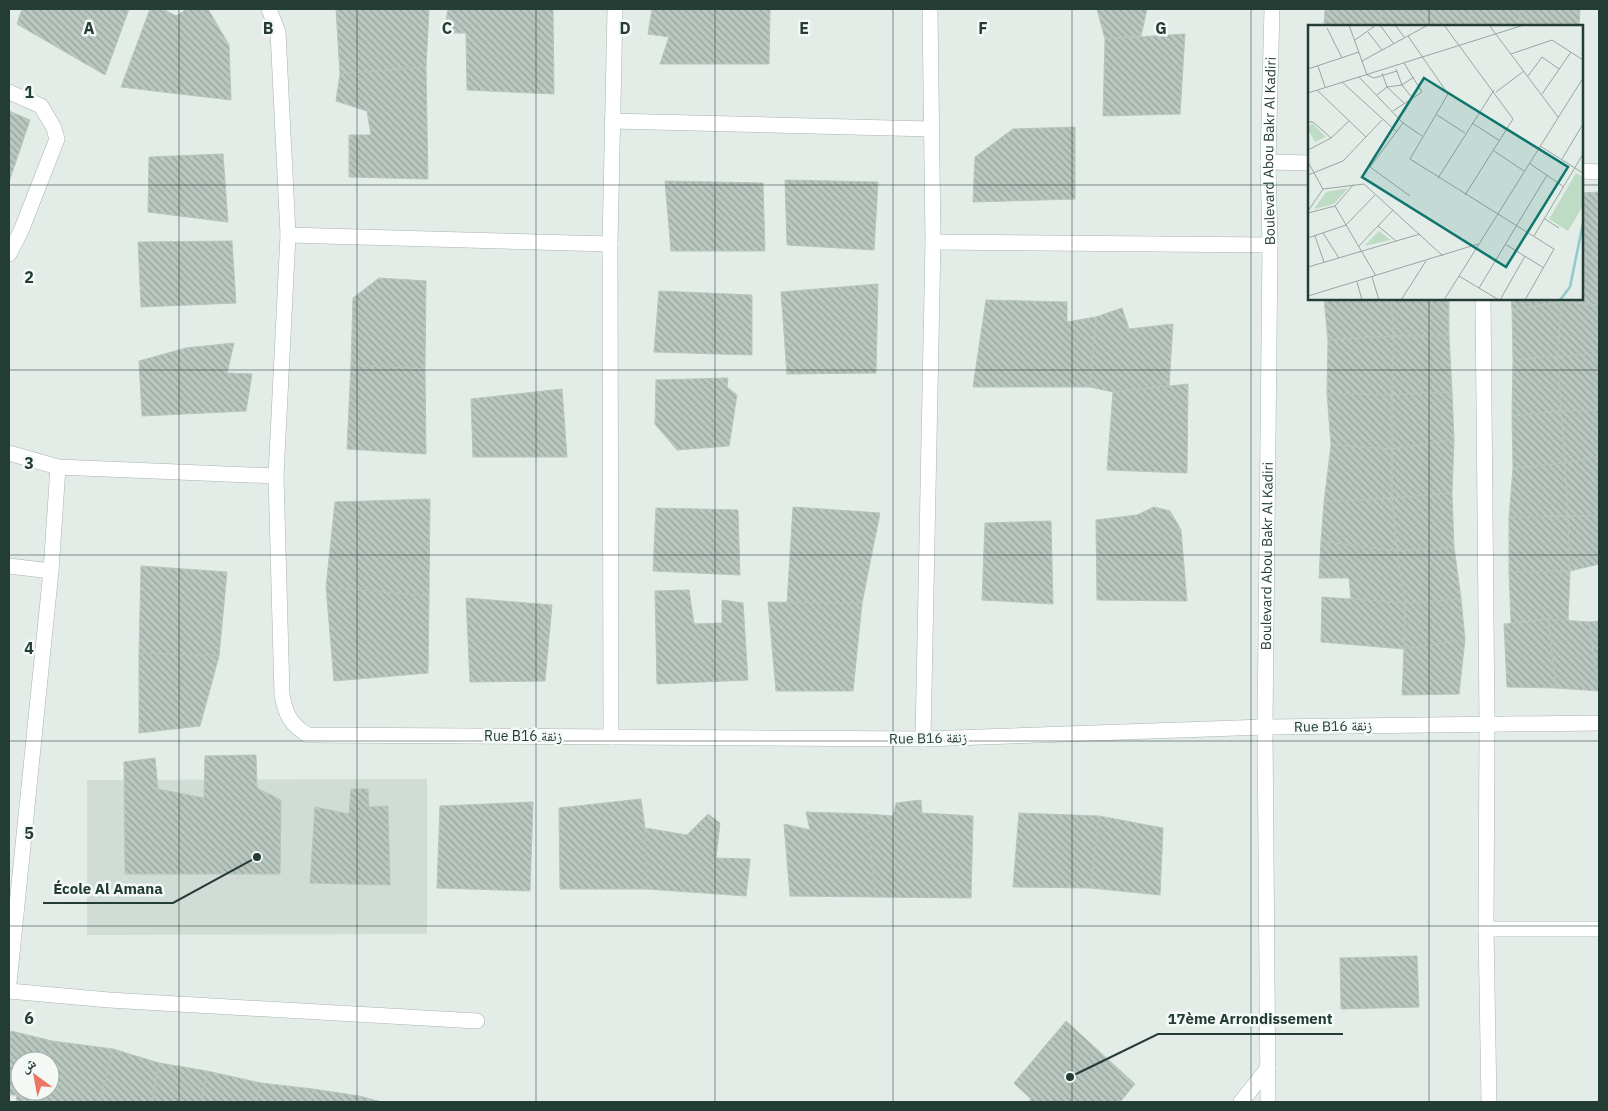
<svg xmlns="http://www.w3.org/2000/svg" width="1608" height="1111" font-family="'IBM Plex Sans','Noto Naskh Arabic',sans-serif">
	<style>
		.built { fill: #d2dcd6 }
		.building { fill: url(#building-back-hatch); stroke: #b6c6be }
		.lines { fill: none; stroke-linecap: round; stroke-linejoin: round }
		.minor-casing { stroke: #a7b4ae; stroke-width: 16 }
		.tertiary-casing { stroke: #a7b4ae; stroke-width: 16 }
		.secondary-casing { stroke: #a2b8ae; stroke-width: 16 }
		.minor { stroke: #fff; stroke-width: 15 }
		.tertiary { stroke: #fff; stroke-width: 15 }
		.secondary { stroke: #fff; stroke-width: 15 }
		.grid { fill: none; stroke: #243d34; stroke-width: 1; stroke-opacity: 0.55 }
		.labels { text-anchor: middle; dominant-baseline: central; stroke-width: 5; stroke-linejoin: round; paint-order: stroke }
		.street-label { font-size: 14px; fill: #243d34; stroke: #f4f9f6 }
		.inset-river { fill: none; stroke: #8fcbce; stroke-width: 2.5 }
		.inset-road { fill: none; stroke: #97a6a0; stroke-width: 1 }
		.view { fill: #0f766e; fill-opacity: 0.15; stroke: #0f766e; stroke-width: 2.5 }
		.inset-edge { fill: none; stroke: #243d34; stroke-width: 2.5 }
		.grid-label { font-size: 16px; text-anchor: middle; font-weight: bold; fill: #243d34; stroke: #f4f9f6; stroke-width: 5; stroke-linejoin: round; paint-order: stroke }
		.leader { fill: none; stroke: #243d34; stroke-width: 2 }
		.callout-dot { fill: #243d34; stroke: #f4f9f6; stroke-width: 2 }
		.callout-label { font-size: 15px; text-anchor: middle; font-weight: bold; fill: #243d34; stroke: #f4f9f6; stroke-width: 5; stroke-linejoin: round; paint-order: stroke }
	</style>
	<defs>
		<pattern id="building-back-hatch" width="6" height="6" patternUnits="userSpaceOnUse" patternTransform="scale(1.25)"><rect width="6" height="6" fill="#b9c7c0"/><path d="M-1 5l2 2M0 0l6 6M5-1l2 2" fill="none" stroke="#96a39d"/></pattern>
	</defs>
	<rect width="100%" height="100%" fill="#e4ece8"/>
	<path class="built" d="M427,779V934L87,935V780Z"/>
	<g class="building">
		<path d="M22,9H129L105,75L17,24Z"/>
		<path d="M150,9H163L176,16L187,9H208L229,45L231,100L121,87Z"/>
		<path d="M336,9H429L426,67L340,74Z"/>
		<path d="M448,9H553L554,94L467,90L466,33H444Z"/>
		<path d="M652,9H770L769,64H660L669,37L648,34Z"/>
		<path d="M1097,9H1147L1141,36L1105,39Z"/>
		<path d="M1325,9H1381L1379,26H1324Z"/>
		<path d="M1381,9H1426V26H1379Z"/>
		<rect x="1426" y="9" width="44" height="17"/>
		<rect x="1470" y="9" width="50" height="17"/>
		<path d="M1520,9H1580L1579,26H1520Z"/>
		<path d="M1185,34L1180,114L1103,116L1105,39Z"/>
		<path d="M426,67L428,179L349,177V135H371L367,111L336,101L340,74Z"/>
		<path d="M9,111L30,120L9,182Z"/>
		<path d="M1075,127V199L973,202L975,157L1013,129Z"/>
		<path d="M223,154L228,222L148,212L149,157Z"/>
		<path d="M785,180L878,182L874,250L787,245Z"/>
		<path d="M665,181L763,183L765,251H671Z"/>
		<path d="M1599,192V258L1582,257V193Z"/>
		<path d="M232,241L236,303L141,307L138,242Z"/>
		<path d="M1582,257L1599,258V305L1561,302V299H1582Z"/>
		<path d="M379,278L426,281L425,369L351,365L353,298Z"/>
		<path d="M878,284L876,373L787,374L781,292Z"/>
		<path d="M659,291L752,295V355L654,352Z"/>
		<path d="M1324,299H1391L1394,336L1328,340Z"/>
		<path d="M1391,299H1449V336H1394Z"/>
		<path d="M1511,299H1561V302L1512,310Z"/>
		<path d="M986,300L1067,302V322L1096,317L1090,387H973Z"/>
		<path d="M1561,302L1558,356L1513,360L1512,310Z"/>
		<path d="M1561,302L1599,305V354L1558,356Z"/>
		<path d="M1122,308L1129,329L1173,324L1169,386L1113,392L1090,387L1096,317Z"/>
		<path d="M1394,336L1392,395L1327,393L1328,340Z"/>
		<path d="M1394,336H1449L1452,392L1392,395Z"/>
		<path d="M234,343L227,373L252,374L246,411L142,416L139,361L186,348Z"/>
		<path d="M1599,354V410L1561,411L1558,356Z"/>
		<path d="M1558,356L1561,411L1512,416L1513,360Z"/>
		<path d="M351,365L425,369L426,454L347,449Z"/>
		<path d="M728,378L727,387L737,395L729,446L677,450L655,424L656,380Z"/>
		<path d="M1188,384L1187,473L1107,470L1113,392Z"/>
		<path d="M562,389L567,457H473L471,399Z"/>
		<path d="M1452,392L1454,440L1392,449V395Z"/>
		<path d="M1327,393L1392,395V449L1331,445Z"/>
		<path d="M1599,410V456L1565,463L1561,411Z"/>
		<path d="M1561,411L1565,463L1513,468L1512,416Z"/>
		<path d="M1454,440L1452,493L1392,498V449Z"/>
		<path d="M1331,445L1392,449V498L1324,502Z"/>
		<path d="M1599,456V516H1568L1565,463Z"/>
		<path d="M1565,463L1568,516L1509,517L1513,468Z"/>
		<path d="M1452,493L1454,547L1397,551L1392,498Z"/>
		<path d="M1392,498L1397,551L1321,541L1324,502Z"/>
		<path d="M430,499L429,596L326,587L335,502Z"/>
		<path d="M793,507L880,513L862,603H787Z"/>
		<path d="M1154,507L1170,511L1181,530L1187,601L1097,600L1096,520L1137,515Z"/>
		<path d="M656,508L738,510L740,575L653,571Z"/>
		<path d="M1568,516L1570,571L1509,572V517Z"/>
		<path d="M1568,516H1599V564L1570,571Z"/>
		<path d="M1051,521L1053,604L982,600L985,523Z"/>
		<path d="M1321,541L1397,551L1405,603L1351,599L1349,578H1319Z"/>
		<path d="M1454,547L1461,599L1405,603L1397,551Z"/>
		<path d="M141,566L227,572L219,656L139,653Z"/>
		<path d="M1570,571L1568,621L1548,619L1511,623L1509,572Z"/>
		<path d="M326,587L429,596L428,673L334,681Z"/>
		<path d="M689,590L694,624L722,623V600L743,603L748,680L657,684L655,591Z"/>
		<path d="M1322,597L1405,603L1404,649L1321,642Z"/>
		<path d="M466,598L552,605L545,681L470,682Z"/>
		<path d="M1461,599L1465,639L1404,649L1405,603Z"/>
		<path d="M768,602L862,603L853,691H776Z"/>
		<path d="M1548,619L1589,622L1599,691L1556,688Z"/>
		<path d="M1548,619L1556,688L1507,687L1504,624Z"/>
		<path d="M1599,621V691L1589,622Z"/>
		<path d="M1465,639L1459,694L1402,695L1404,649Z"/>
		<path d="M139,653L219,656L200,726L139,733Z"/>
		<path d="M256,755L257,788L281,800L280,874H125L124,762L155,758L158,789L204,798L205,756Z"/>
		<path d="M351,789H368L369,807L388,806L390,885L310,883L315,807L349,814Z"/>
		<path d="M641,799L645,828L647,889H560L559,808Z"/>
		<path d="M921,800L922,813L973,816L971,898L875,897L867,814L893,816L896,803Z"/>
		<path d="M533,802L530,891L437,888L440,806Z"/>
		<path d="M806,812L867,814L875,897L790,896L784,824L810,830Z"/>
		<path d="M1019,813L1099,816L1091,888L1013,887Z"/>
		<path d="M708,814L720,823L716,858L750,859L746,896L647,889L645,828L687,835Z"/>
		<path d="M1099,816L1163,828L1160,895L1091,888Z"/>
		<path d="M1417,956L1419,1007L1341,1009L1340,958Z"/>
		<path d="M1066,1021L1135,1084L1120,1102H1104L1100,1101L1098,1102H1029L1031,1099L1014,1083Z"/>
		<path d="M11,1031L52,1041L49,1061H20V1091H44L42,1102H16L17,1095H9V1046Z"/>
		<path d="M52,1041L113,1049L100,1102H42L44,1091H50L49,1061Z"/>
		<path d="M113,1049L159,1063L152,1102H100Z"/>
		<path d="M159,1063L207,1071L201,1102H152Z"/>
		<path d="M207,1071L261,1083L256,1102H201Z"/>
		<path d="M261,1083L313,1089L310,1102H256Z"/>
		<path d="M313,1089L359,1096L358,1102H310Z"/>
		<path d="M359,1096L382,1102H358Z"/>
	</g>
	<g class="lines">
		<g class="minor-casing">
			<g id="minor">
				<path d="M269,9L278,32L288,235L276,476L282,695C286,715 290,724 308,735L923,739L1265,727L1599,723"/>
				<path d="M9,92L41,106L54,128L57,139L21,231L9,254"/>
				<path d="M612,121L931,129"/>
				<path d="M1268,162L1309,163"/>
				<path d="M1582,171L1599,172"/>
				<path d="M288,235L610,244"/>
				<path d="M933,242L1270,245"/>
				<path d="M1483,299L1487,723L1486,929L1489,1102"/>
				<path d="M9,453L58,467L276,476"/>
				<path d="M9,566L51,571"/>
				<path d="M611,737L610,244L615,9"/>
				<path d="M923,739L933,242L930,9"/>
				<path d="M1486,929H1599"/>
				<path d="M9,983L51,571L58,467"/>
				<path d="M9,991L109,1000L477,1021"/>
			</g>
		</g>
		<g class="tertiary-casing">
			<path id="tertiary" d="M1241,1102L1268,1068"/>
		</g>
		<g class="secondary-casing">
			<g id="secondary">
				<path id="s1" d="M1268,1102L1265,727L1270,245L1268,162L1272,9"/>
			</g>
		</g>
		<use href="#minor" class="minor"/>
		<use href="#tertiary" class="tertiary"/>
		<use href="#secondary" class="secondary"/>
	</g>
	<path class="grid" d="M179,9V1102M357,9V1102M536,9V1102M715,9V1102M893,9V1102M1072,9V1102M1251,9V1102M1429,9V26M9,185H1309M1582,185H1599M1429,299V1102M9,370H1599M9,555H1599M9,741H1599M9,926H1599"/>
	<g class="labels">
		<g class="street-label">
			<text stroke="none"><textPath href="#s1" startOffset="951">Boulevard Abou Bakr Al Kadiri</textPath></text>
			<text stroke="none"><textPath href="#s1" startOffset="546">Boulevard Abou Bakr Al Kadiri</textPath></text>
			<text transform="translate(1333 726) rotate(-1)">Rue B16 زنقة</text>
			<text x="523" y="736">Rue B16 زنقة</text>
			<text transform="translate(928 738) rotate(-1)">Rue B16 زنقة</text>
		</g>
	</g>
	<g transform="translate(1308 25)">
		<rect width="275" height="275" fill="#e4ece8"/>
		<path d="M4,98L18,112L7,117L0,104ZM268,148L275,152V181L260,206L241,194ZM40,163L26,179L6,184L18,167ZM71,206L83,215L56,221Z" fill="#bedcc3"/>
		<path class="inset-river" d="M252,275L262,262L275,198"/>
		<path class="inset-road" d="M41,0L59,50L66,53L89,46M72,0L86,19M87,0L97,13M136,0L205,94L157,170M181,0L250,92M19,3L34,33M60,7L74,25M100,11L140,69L102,134L246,224L217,275M47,15L68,0M203,29L244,15L275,35M54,36L120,0M10,41L17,62M0,44L51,27M88,44L94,60L105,74M74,48L79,62L97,79M220,51L234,32L251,44M51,52L95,98L114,111M34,57L89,107M9,65L58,112M188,67L216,46M0,68L216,0M234,69L263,27M69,70L79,62L94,60L106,52M85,86L114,67L96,38M129,90L157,108M0,97H5L23,113M95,98L62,142L102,171M164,98L192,116M232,121L275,148M0,125L23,113L41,96M186,126L216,146M254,134L275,99M0,137L15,164M221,138L256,162M0,150L35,136L74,95M130,153L186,65M27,181L68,251M0,186L15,164L56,159L135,231M0,188L27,181L46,159M237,194L251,203M70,201L88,216M15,208L31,233M7,211L16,237M226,211L275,129M0,213L38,200L68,169M197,219L236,243M51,221L85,185M0,242L112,209M151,251L191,275M64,252L71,275M49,257L54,275M171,263L239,150M0,271L170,219M93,275L118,236M136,275L275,53M192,275L217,231"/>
		<path class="view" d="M116,53L260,142L198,242L54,152Z"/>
		<rect width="275" height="275" class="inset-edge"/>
	</g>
	<g class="grid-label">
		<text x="89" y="34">A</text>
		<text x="268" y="34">B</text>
		<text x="447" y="34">C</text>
		<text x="625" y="34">D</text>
		<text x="804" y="34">E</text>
		<text x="983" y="34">F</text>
		<text x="1161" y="34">G</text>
		<text x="29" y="98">1</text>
		<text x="29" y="283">2</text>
		<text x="29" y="469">3</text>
		<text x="29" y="654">4</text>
		<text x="29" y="839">5</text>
		<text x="29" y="1024">6</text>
	</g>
	<path class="leader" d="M257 857L173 903H43M1070 1077L1158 1034H1343"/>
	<g class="callout-dot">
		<circle cx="257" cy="857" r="5"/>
		<circle cx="1070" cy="1077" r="5"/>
	</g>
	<g class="callout-label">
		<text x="108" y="894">École Al Amana</text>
		<text x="1250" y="1024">17ème Arrondissement</text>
	</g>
	<rect width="1608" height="1111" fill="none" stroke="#243d34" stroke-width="20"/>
	<g transform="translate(35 1076) rotate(328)"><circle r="24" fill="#f4f9f6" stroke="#a1aea8"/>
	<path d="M0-4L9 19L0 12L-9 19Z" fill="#ea7864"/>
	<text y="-8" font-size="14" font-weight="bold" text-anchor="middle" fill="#243d34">ش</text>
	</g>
</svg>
